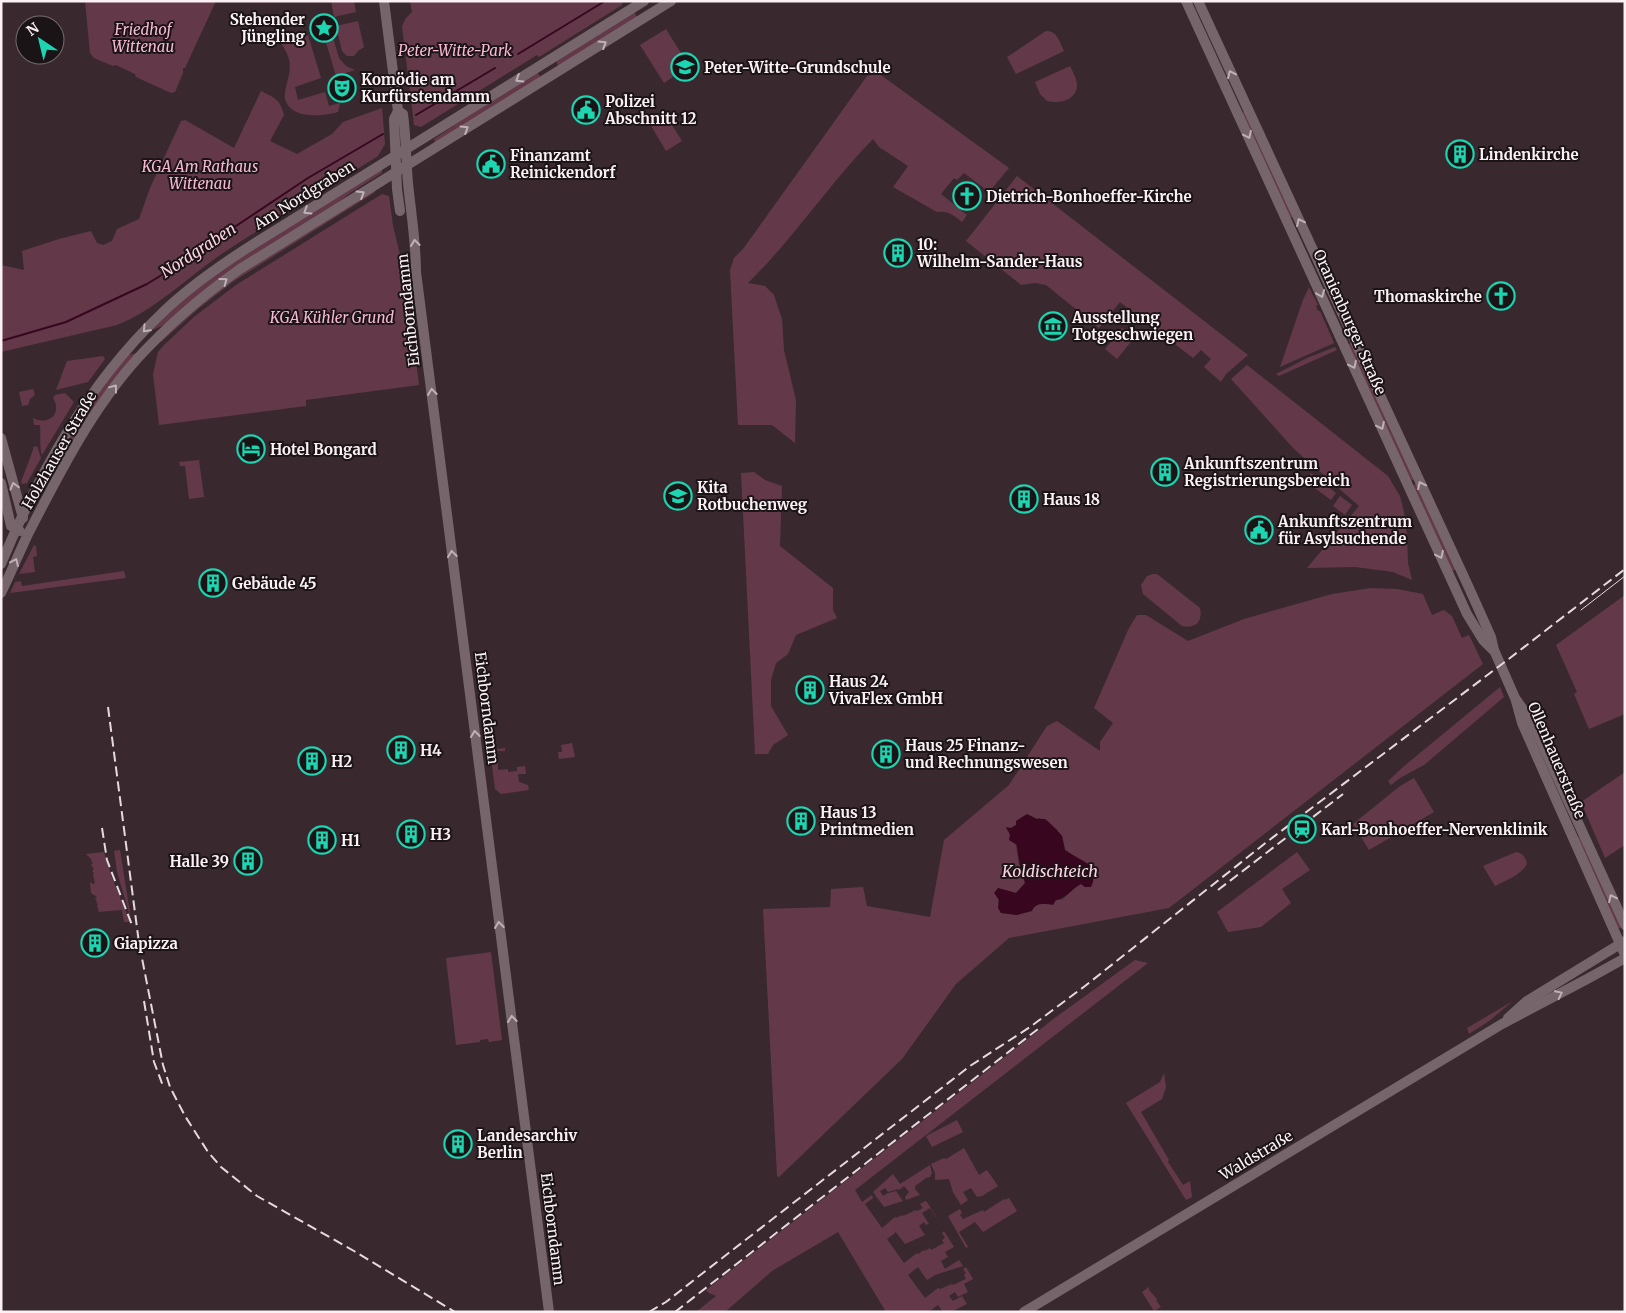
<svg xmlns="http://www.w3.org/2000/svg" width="1626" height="1313" font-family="Merriweather,serif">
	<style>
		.green { fill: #63394a; fill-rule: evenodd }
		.water { fill: #390620 }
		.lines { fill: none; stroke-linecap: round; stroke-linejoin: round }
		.stream { stroke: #390620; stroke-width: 2 }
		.secondary { stroke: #77656c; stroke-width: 10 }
		.tram { stroke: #e5dade; stroke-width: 1 }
		.rail { stroke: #e5dade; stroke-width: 2; stroke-dasharray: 10 5; stroke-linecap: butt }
		.oneway { stroke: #c0b1b7 }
		.labels { text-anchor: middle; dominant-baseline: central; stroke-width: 4; stroke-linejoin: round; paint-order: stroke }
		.poi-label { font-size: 15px; font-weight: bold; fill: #fbf0f4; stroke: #1b1417; text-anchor: start }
		.park-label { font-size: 15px; font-style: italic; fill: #f8b8d1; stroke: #1b1417 }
		.street-label { font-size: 15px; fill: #fbf0f4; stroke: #1b1417 }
		.water-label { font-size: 16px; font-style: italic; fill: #fed2e2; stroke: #1b1417 }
	</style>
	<rect width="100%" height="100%" fill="#39292f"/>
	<g class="green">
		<path d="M85,1H216L185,68H183V73L175,92L171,93L136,77L135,74L116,65L113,66L94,58L90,53Z"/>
		<path d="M331,1H354L356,12L334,17Z"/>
		<path d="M410,1H623L622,5L539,57L537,55L421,127L414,125L402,26L406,18L412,12Z"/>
		<path d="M634,12L638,18L558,66L556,60Z"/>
		<path d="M358,21L364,47L358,51L354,56H347L342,51L336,26Z"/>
		<path d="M327,28L331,31L339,58L346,66L355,70L336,76L322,29Z"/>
		<path d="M666,29L689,66L664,83L640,45Z"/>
		<path d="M1046,31C1057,30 1060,43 1064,51L1016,74L1007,57Z"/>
		<path d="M308,35L321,78L295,87L298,100L325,92L329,106L340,103L338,112C323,116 291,120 285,99C284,94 286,88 287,83C292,66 291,57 280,42L285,39Z"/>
		<path d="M1070,66C1073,72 1077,79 1077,86C1076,101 1058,104 1047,101L1040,94L1035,82Z"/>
		<path d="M537,72L541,78L435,143L434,139L482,106Z"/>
		<path d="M878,73L1009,168L989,192L964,173L957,180L954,178L941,194L967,215L962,222C954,215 948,211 937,212L893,187L908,166L879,147L873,139C829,184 794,238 748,283L765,286L774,295L782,319L784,350L796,400L795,443L772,425H738L730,270L734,258L743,249L867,76Z"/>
		<path d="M261,91C275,98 280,99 284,115L270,141L297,154L332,134L343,122L382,108L385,144L378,156C328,188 276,218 226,251C191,274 156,310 117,325L1,352V265L24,270L22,251L59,239L91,231L97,243L103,245L112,241L117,229L139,219L150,188L181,121L185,120L234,148Z"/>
		<path d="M1246,111L1294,216L1290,218L1242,113Z"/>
		<path d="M665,114L682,141L666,151L650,124Z"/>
		<path d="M382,168V173L350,193L328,211L164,325L150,331L154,325L206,280Z"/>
		<path d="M1017,176L1248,355L1226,374L1221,382L1204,367L1211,359L1201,350L1193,358L1120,302L1099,328L1046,285L1035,283L1021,285L966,241Z"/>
		<path d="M378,187L374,193L234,281L198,309L161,342L159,341C222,278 303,235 378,187Z"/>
		<path d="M382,194L389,196L393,226L406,279L419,385L306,400V406L159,425L153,374L158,352L164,345L195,316L236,285Z"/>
		<path d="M1309,287L1318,305L1316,306L1318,311H1320L1334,343L1280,367L1303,300Z"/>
		<path d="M1122,328L1134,338L1117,359L1105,349Z"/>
		<path d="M1352,343L1415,479L1410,481L1347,345Z"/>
		<path d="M1335,347L1337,350L1279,376L1276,374L1307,358Z"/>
		<path d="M138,353L73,444L67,439L78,421L127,355Z"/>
		<path d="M103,356L105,359L88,382L56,390L67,361Z"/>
		<path d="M1247,365L1388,476L1400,496L1404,512L1407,536L1408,563L1412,580L1393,572L1355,567L1307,568L1359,506L1294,449L1231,379Z"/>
		<path d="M33,389L35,395L30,399L28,405L22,406L19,392Z"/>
		<path d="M65,393L74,402L42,455C39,445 41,435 40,425H34L33,418C48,426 63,414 53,398L55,395Z"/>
		<path d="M37,446L41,458L27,483L22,484L21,482L33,450V447Z"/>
		<path d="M199,460L204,497L189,499L185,466H180L179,462Z"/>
		<path d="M754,472L765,480L782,486L780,546L833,588V610L837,618L796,635L788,654L776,663L771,680V706L788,735L773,745L768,754H755L741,473Z"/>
		<path d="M1311,473L1336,493L1331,500L1305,481Z"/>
		<path d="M1417,483L1456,569L1451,572L1412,486Z"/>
		<path d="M1340,496L1352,505L1345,515L1333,506Z"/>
		<path d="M34,545L36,546L37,556L33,557L35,572L19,574Z"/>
		<path d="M124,571L126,578L10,593L15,582L21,581L22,586Z"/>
		<path d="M1153,574H1157L1200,608C1203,621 1196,629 1182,626L1143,594L1141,585L1147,576Z"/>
		<path d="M1371,588L1397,589L1423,594L1432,615L1444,610L1452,616L1462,638L1469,635L1483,664L1169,908L1009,938L956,984L902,1059L779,1177L777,1176L763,909L830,907L831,889L863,887L867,906L930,917L944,840L1009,785L1047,726L1057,721L1100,751V742L1113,723L1094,708L1129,628L1137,615H1146L1188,641L1244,619L1332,594ZM1039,818L1048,821L1062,836L1065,850L1076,858L1084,861L1094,875L1091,886L1085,887L1081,884L1075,887L1063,899L1037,904L1017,915L1001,913C997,906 999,896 998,888L1016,893L1025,883L1023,872L1019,864L1016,845L1006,828H1011L1016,825Z"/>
		<path d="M1625,595V714L1589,729L1574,694L1577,692L1556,645Z"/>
		<path d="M1500,687L1504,697L1424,765L1400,778L1391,785L1388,781L1403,767Z"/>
		<path d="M572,743L575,757L559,759L558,752H562L561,745Z"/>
		<path d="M505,748V751H496L498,763V770L508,769V772L517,771V767L525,766L526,774H518L519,782L528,785L529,790L501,794L495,789L490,750Z"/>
		<path d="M1625,772V845L1605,858L1581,802Z"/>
		<path d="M1414,778L1434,812L1369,850L1353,824L1400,786Z"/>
		<path d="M1580,836L1621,927L1618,929L1576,838Z"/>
		<path d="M120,850L131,919L117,872L114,851Z"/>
		<path d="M104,852L112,878L130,922H124L122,910L97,912L99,911L97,906L98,904L96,902L97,901L95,899L97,897L91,893L90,882L93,884L95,883L93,875L94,873L92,871L94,869L91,865L93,863L91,861L92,860L86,854Z"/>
		<path d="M1297,852L1310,870L1282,889L1291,903L1261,927L1228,932L1217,912Z"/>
		<path d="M1516,852C1523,853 1526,858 1527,864C1521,875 1506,880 1495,886L1483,866Z"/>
		<path d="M491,952L502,1040L489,1042L488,1039L480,1040V1042L456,1045L446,958Z"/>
		<path d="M1135,960L1148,963L855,1190L862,1202L872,1195L873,1198L865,1204L882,1228L895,1217L896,1218L902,1215L903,1216L916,1210L917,1211L923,1208L920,1204L925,1201L927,1202L940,1223L930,1208L922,1213L929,1224L926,1225L924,1222L919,1226L925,1235L905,1244L895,1231V1233L887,1239L904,1263L917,1253L918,1254L924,1250L925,1251L930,1248L931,1250L944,1243L942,1240L945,1238L942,1233L944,1231L954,1247L945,1252L948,1257L941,1261L945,1269L959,1260L963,1266L935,1275L927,1280L918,1267L908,1275L925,1298L938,1288L940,1289L952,1284L953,1285L966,1279L964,1275L966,1273L963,1269L966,1267L973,1279L964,1284L968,1292L958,1297L955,1292L949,1296L953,1301L962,1296L967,1304L951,1312H943L938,1305L930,1311L931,1312H886L838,1232L772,1271L725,1312H696L716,1296L709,1293L706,1290L1056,1017Z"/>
		<path d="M1513,1001L1489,1021L1469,1034L1467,1028Z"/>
		<path d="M1164,1073L1166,1087L1162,1099L1141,1112L1169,1160L1168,1162L1183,1185L1190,1181L1192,1197L1186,1200L1126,1103L1160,1082Z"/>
		<path d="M957,1120L963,1132L932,1147L926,1136Z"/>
		<path d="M1269,1142L1273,1148L1243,1166L1241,1163L1266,1148L1264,1145Z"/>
		<path d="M964,1148L979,1175L987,1170L998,1186L982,1196L977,1197L971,1188L963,1192L968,1200L961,1205L953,1192L949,1179L935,1180V1173L931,1164L944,1158L946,1159Z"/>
		<path d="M930,1165L932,1173L930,1177L926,1178L915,1186V1189L920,1195L906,1200L905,1197L909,1192L904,1186L899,1190L898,1189L888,1192L885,1188L880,1191L883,1196L888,1193L896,1191L903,1201L884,1207L873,1192L893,1174L900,1184Z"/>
		<path d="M1009,1198L1017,1211L983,1232L975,1222L959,1232L968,1247L966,1248L948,1216L960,1209L962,1213L960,1215L963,1219L983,1210L984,1212L1004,1199L1005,1200Z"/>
		<path d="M1149,1287V1290L1157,1299L1156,1300L1161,1307L1154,1311L1142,1292Z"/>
	</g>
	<path class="water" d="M1027,814L1037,819H1045L1056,829L1062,836L1065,850C1075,857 1085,861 1094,868L1093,882L1091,887H1085L1081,884C1072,889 1066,898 1056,900L1053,905C1044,904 1036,902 1032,911L1017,915L1001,913L998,908L999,900L994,893L998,888L1016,893L1025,883C1021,870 1018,858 1017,845L1009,840L1010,834L1006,827L1011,828L1016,825V821Z"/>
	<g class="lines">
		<g class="stream">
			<path d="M518,54L605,1"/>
			<path d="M416,115L495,68"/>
			<path d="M1,341L66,322L147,284L173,268L308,178L383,134"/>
		</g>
		<g class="secondary">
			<path d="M384,1L398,111L394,119L397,189L400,211"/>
			<path d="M1186,1L1467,614L1483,640L1493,650"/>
			<path d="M1198,1L1470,590L1491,637L1494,650L1515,698L1527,715L1537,733L1625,925"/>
			<path d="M398,111L403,114C406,137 406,160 408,183C411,213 416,242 416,272L549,1312"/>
			<path d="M1,438L23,518"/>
			<path d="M1,483L11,526L20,531"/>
			<path d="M1,564C39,473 88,384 159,316C187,288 219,266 252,245L644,1"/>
			<path d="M1,593C11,573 19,553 28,534C59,474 92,409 137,359C168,325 202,296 240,269L671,1"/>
			<path d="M1516,701L1522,723L1625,955"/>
			<path d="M1508,1018L1527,1001L1625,941"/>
			<path d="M1024,1312L1502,1024L1589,978L1625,958"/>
		</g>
		<path class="tram" d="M1581,610L1625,576"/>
		<g class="rail">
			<path d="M108,707L139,943L163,1065L170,1087L185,1116L208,1152L221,1167L257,1196L354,1251L455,1312"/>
			<path d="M102,828L107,860L132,925"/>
			<path d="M1218,890L1343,794"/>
			<path d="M144,1001L154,1062L163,1086"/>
			<path d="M649,1312L666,1302L699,1276L970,1066L1030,1027L1085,986L1268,841L1510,658L1625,569"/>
			<path d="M675,1312L1038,1029"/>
		</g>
	</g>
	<defs><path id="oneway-chevron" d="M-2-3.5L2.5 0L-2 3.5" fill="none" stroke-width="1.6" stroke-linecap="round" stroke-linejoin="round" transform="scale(1.25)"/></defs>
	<g class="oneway">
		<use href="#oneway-chevron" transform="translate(603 44) rotate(-32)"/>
		<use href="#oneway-chevron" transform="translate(1231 74) rotate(-115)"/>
		<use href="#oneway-chevron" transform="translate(519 79) rotate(148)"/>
		<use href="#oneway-chevron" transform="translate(465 129) rotate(-32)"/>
		<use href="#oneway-chevron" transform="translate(1248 135) rotate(65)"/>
		<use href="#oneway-chevron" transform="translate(361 194) rotate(-32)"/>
		<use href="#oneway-chevron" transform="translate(307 211) rotate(148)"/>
		<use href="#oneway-chevron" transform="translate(1300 222) rotate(-115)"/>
		<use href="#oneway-chevron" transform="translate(415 243) rotate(-96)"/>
		<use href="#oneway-chevron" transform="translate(224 281) rotate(-36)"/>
		<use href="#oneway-chevron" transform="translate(1321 294) rotate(67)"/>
		<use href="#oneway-chevron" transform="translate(146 329) rotate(134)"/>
		<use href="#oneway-chevron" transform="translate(1353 365) rotate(65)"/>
		<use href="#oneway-chevron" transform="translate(114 388) rotate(-53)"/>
		<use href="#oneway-chevron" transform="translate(432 392) rotate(-97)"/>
		<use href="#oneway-chevron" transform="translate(1381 426) rotate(65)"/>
		<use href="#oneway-chevron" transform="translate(1421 485) rotate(-115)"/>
		<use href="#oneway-chevron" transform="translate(14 486) rotate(-105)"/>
		<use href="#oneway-chevron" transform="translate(452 554) rotate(-97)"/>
		<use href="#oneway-chevron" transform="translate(1440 555) rotate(65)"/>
		<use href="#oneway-chevron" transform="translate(15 562) rotate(-65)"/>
		<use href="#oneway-chevron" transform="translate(475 734) rotate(-97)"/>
		<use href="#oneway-chevron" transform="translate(1612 898) rotate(-115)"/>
		<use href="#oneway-chevron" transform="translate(499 925) rotate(-97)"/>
		<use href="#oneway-chevron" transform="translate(1559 994) rotate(-26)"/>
		<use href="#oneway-chevron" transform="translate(512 1019) rotate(-97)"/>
	</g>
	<defs>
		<g id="sight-ring" transform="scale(1.4375)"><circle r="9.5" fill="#1b1417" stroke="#1cd5b1" stroke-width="1.5"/><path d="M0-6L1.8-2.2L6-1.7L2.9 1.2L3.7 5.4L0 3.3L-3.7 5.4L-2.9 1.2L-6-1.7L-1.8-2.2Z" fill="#1cd5b1"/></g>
		<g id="school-ring" transform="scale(1.4375)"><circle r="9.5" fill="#1b1417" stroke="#1cd5b1" stroke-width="1.5"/><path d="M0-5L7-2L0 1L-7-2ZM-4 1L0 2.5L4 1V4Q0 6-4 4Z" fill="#1cd5b1"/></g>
		<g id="theatre-ring" transform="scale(1.4375)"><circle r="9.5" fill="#1b1417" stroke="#1cd5b1" stroke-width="1.5"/><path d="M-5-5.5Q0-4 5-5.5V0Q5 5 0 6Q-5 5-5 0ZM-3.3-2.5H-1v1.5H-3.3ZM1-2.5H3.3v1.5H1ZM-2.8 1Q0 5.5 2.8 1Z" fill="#1cd5b1"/></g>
		<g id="civic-ring" transform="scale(1.4375)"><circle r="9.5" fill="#1b1417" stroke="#1cd5b1" stroke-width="1.5"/><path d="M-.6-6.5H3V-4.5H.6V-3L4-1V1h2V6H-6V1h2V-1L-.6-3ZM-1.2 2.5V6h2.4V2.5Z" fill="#1cd5b1"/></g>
		<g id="building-ring" transform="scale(1.4375)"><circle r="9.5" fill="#1b1417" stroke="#1cd5b1" stroke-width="1.5"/><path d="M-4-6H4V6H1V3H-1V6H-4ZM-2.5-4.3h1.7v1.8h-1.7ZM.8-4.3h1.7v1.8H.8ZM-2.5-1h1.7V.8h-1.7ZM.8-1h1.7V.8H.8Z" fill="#1cd5b1"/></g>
		<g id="church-ring" transform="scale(1.4375)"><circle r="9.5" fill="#1b1417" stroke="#1cd5b1" stroke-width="1.5"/><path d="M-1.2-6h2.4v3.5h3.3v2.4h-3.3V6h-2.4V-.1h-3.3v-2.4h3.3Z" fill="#1cd5b1"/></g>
		<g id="museum-ring" transform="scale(1.4375)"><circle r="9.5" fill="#1b1417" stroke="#1cd5b1" stroke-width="1.5"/><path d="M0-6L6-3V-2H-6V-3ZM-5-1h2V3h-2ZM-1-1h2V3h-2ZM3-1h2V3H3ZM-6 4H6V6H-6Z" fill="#1cd5b1"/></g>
		<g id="hotel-ring" transform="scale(1.4375)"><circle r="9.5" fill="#1b1417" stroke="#1cd5b1" stroke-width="1.5"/><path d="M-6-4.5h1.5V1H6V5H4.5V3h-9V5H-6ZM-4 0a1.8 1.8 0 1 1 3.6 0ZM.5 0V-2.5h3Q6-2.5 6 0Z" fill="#1cd5b1"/></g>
		<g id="station-ring" transform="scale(1.4375)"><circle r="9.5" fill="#1b1417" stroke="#1cd5b1" stroke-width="1.5"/><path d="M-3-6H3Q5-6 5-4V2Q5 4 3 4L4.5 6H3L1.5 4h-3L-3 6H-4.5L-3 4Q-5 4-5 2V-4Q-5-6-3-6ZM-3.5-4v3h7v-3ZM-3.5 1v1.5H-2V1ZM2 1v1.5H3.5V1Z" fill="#1cd5b1"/></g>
	</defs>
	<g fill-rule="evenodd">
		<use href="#sight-ring" x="324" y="28"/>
		<use href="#school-ring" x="685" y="67"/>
		<use href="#theatre-ring" x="342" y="88"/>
		<use href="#civic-ring" x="586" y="110"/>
		<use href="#building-ring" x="1460" y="154"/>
		<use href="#civic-ring" x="491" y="164"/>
		<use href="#church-ring" x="967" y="196"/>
		<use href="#building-ring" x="898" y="253"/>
		<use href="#church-ring" x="1501" y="296"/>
		<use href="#museum-ring" x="1053" y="326"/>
		<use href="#hotel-ring" x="251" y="449"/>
		<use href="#building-ring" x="1165" y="472"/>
		<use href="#school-ring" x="678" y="496"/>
		<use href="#building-ring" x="1024" y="499"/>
		<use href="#civic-ring" x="1259" y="530"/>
		<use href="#building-ring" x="213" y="583"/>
		<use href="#building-ring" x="810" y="690"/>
		<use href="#building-ring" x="401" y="750"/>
		<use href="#building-ring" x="886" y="754"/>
		<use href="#building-ring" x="312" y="761"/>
		<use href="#building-ring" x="801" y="821"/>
		<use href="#station-ring" x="1302" y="829"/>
		<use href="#building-ring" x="411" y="834"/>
		<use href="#building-ring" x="322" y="840"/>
		<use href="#building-ring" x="248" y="861"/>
		<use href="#building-ring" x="95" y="943"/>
		<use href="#building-ring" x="458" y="1144"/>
	</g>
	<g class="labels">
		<g class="poi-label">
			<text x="305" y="19" text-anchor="end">Stehender<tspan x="305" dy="17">Jüngling</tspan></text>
			<text x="704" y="67">Peter-Witte-Grundschule</text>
			<text x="361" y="79">Komödie am<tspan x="361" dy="17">Kurfürstendamm</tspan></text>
			<text x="605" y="101">Polizei<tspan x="605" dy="17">Abschnitt 12</tspan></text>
			<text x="1479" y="154">Lindenkirche</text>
			<text x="510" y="155">Finanzamt<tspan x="510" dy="17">Reinickendorf</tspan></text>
			<text x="986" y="196">Dietrich-Bonhoeffer-Kirche</text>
			<text x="917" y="244">10:<tspan x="917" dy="17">Wilhelm-Sander-Haus</tspan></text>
			<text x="1482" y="296" text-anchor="end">Thomaskirche</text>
			<text x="1072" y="317">Ausstellung<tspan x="1072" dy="17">Totgeschwiegen</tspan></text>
			<text x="270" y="449">Hotel Bongard</text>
			<text x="1184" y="463">Ankunftszentrum<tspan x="1184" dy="17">Registrierungsbereich</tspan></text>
			<text x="697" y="487">Kita<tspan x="697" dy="17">Rotbuchenweg</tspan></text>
			<text x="1043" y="499">Haus 18</text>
			<text x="1278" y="521">Ankunftszentrum<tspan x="1278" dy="17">für Asylsuchende</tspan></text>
			<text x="232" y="583">Gebäude 45</text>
			<text x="829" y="681">Haus 24<tspan x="829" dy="17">VivaFlex GmbH</tspan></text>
			<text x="905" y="745">Haus 25 Finanz-<tspan x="905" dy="17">und Rechnungswesen</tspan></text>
			<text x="420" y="750">H4</text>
			<text x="331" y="761">H2</text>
			<text x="820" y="812">Haus 13<tspan x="820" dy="17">Printmedien</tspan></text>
			<text x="1321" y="829">Karl-Bonhoeffer-Nervenklinik</text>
			<text x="430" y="834">H3</text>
			<text x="341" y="840">H1</text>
			<text x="229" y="861" text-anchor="end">Halle 39</text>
			<text x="114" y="943">Giapizza</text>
			<text x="477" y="1135">Landesarchiv<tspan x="477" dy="17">Berlin</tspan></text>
		</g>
		<g class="park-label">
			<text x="143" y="29">Friedhof<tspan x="143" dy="17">Wittenau</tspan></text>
			<text x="455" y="50">Peter-Witte-Park</text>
			<text x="200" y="166">KGA Am Rathaus<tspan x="200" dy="17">Wittenau</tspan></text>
			<text x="332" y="317">KGA Kühler Grund</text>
		</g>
		<g class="street-label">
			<text transform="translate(304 195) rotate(-32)">Am Nordgraben</text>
			<text transform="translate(408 310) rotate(-96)">Eichborndamm</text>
			<text transform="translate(1350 322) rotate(66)">Oranienburger Straße</text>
			<text transform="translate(59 450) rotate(-60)">Holzhauser Straße</text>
			<text transform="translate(487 708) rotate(83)">Eichborndamm</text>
			<text transform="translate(1557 760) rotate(67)">Ollenhauerstraße</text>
			<text transform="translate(1256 1155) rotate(-31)">Waldstraße</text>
			<text transform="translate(553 1229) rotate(83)">Eichborndamm</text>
		</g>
		<g class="water-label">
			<text transform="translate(198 250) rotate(-33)">Nordgraben</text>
			<text x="1050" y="871">Koldischteich</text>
		</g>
	</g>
	<rect width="1626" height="1313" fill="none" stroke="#fbf0f4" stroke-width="5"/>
	<g transform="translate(40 40) rotate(325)"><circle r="24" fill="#1b1417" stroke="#756c6f"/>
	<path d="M0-4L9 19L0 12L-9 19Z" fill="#1cd5b1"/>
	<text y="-8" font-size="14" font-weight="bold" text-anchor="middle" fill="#fbf0f4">N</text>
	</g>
</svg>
